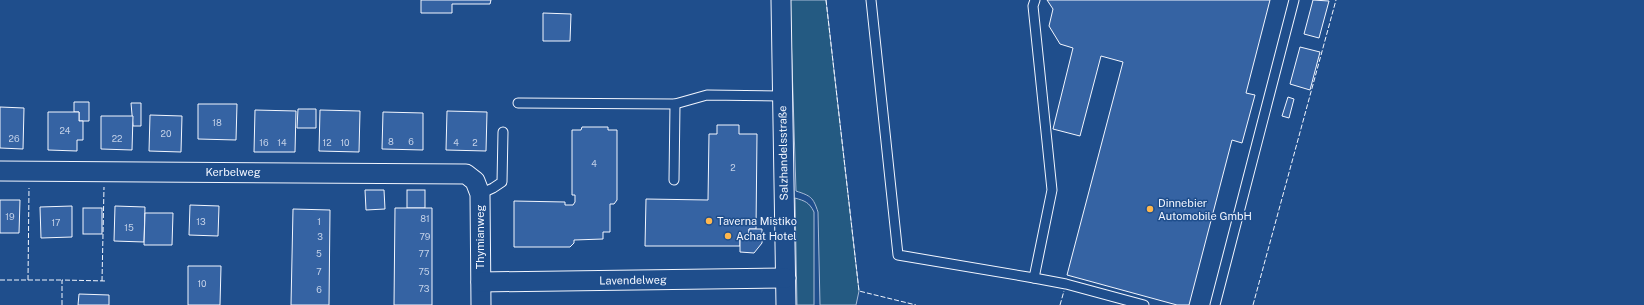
<svg xmlns="http://www.w3.org/2000/svg" width="1644" height="305" font-family="'Public Sans',sans-serif">
	<style>
		.green { fill: #245a82; stroke: #a8bbd7 }
		.building { fill: #3563a3; stroke: #f2f6ff }
		.lines { fill: none; stroke-linecap: round; stroke-linejoin: round }
		.service-casing { stroke: #f2f6ff; stroke-width: 11 }
		.minor-casing { stroke: #f2f6ff; stroke-width: 21 }
		.service { stroke: #1f4e8c; stroke-width: 9 }
		.minor { stroke: #1f4e8c; stroke-width: 19 }
		.fence { stroke: #f2f6ff; stroke-width: 1; stroke-dasharray: 5 2; stroke-linecap: butt }
		.poi-dot { fill: #ffb74d; stroke: #1f4e8c; stroke-width: 1.5 }
		.labels { text-anchor: middle; dominant-baseline: central; stroke-width: 3; stroke-linejoin: round; paint-order: stroke }
		.number-label { font-size: 9px; fill: #c3d1e8 }
		.street-label { font-size: 11px; fill: #f2f6ff; stroke: #1f4e8c }
		.poi-label { font-size: 11px; fill: #f2f6ff; stroke: #1f4e8c; text-anchor: start }
	</style>
	<rect width="100%" height="100%" fill="#1f4e8c"/>
	<g class="green">
		<path d="M790,0H826L859,291L856,305H820L818,212C813,197 811,196 796,191Z"/>
		<path d="M795,198C805,201 809,202 814,212V305H797Z"/>
	</g>
	<g class="building">
		<path d="M421,0H491L490,4H452V13H421Z"/>
		<path d="M1047,0H1270L1246,93L1255,95L1242,143L1232,140L1189,305H1177L1067,275L1123,62L1101,56L1080,136L1053,129L1073,48L1060,44L1049,26L1053,9Z"/>
		<path d="M1313,0L1329,1L1319,38L1304,34Z"/>
		<path d="M543,13L571,14L570,41H543Z"/>
		<path d="M1300,47L1320,52L1310,90L1290,84Z"/>
		<path d="M1288,97L1294,99L1289,118L1282,116Z"/>
		<path d="M74,102H89V121H79V112H74Z"/>
		<path d="M131,103H141V126H133Z"/>
		<path d="M198,104H237L236,140L198,139Z"/>
		<path d="M0,107L24,108L23,149L0,148Z"/>
		<path d="M298,109H316V128H297Z"/>
		<path d="M255,110L296,111L295,152H254Z"/>
		<path d="M320,110L360,111L359,152L319,151Z"/>
		<path d="M447,111L487,112L486,151L446,150Z"/>
		<path d="M48,112H79V121H83V140H77V151L48,150Z"/>
		<path d="M383,112L423,113V150L382,149Z"/>
		<path d="M150,115L182,116L181,152L149,151Z"/>
		<path d="M101,116H133L132,150L101,149Z"/>
		<path d="M717,125H739V134H757L756,229H749V239H740V246H645L646,199L708,200L709,134H717Z"/>
		<path d="M582,127H608V130H617V200L614,204H610V232H603V239L574,240V243L570,247H514V201L565,202V205H573L575,202V195H572V130H581Z"/>
		<path d="M365,190H384L385,209L366,210Z"/>
		<rect x="407" y="190" width="18" height="18"/>
		<path d="M0,200H20L19,233H0Z"/>
		<path d="M190,205L219,206L218,236L189,235Z"/>
		<path d="M72,206V237L41,238L40,207Z"/>
		<path d="M115,206L145,207L144,242L114,241Z"/>
		<rect x="83" y="208" width="19" height="26"/>
		<path d="M395,208H432V305H394Z"/>
		<path d="M293,209L330,210L329,305H291Z"/>
		<path d="M145,213H173L172,245H144Z"/>
		<path d="M749,229H762V243L754,253L740,252V239H749Z"/>
		<path d="M188,266H221L220,305H188Z"/>
		<path d="M79,294L109,295V305H78Z"/>
	</g>
	<g class="lines">
		<g class="service-casing">
			<g id="service">
				<path d="M871,0L898,255L1034,278L1052,190L1033,6L1035,0"/>
				<path d="M518,103L675,104L707,95L782,96"/>
				<path d="M674,180L675,104"/>
				<path d="M480,194L493,188L502,182L503,132"/>
				<path d="M1034,278L1066,284L1144,305"/>
				<path d="M1215,305L1294,0"/>
			</g>
		</g>
		<g class="minor-casing">
			<g id="minor">
				<path d="M781,0L786,305"/>
				<path d="M0,171L466,174L475,181L480,194L481,305"/>
				<path d="M481,282L786,278"/>
			</g>
		</g>
		<use href="#service" class="service"/>
		<use href="#minor" class="minor"/>
		<g class="fence">
			<path d="M826,0L859,291L916,305"/>
			<path d="M0,280H62"/>
			<path d="M28,280L29,188"/>
			<path d="M102,281L104,187"/>
			<path d="M62,305V280L107,281"/>
			<path d="M1060,305L1064,291"/>
			<path d="M1253,305L1336,0"/>
		</g>
	</g>
	<g class="poi-dot">
		<circle cx="1150" cy="209" r="4"/>
		<circle cx="709" cy="221" r="4"/>
		<circle cx="728" cy="236" r="4"/>
	</g>
	<g class="labels">
		<g class="number-label">
			<text x="217" y="122">18</text>
			<text x="65" y="130">24</text>
			<text x="166" y="133">20</text>
			<text x="14" y="138">26</text>
			<text x="117" y="138">22</text>
			<text x="391" y="141">8</text>
			<text x="411" y="141">6</text>
			<text x="264" y="142">16</text>
			<text x="282" y="142">14</text>
			<text x="327" y="142">12</text>
			<text x="345" y="142">10</text>
			<text x="456" y="142">4</text>
			<text x="475" y="142">2</text>
			<text x="594" y="163">4</text>
			<text x="733" y="167">2</text>
			<text x="10" y="216">19</text>
			<text x="425" y="218">81</text>
			<text x="201" y="221">13</text>
			<text x="319" y="221">1</text>
			<text x="56" y="222">17</text>
			<text x="129" y="227">15</text>
			<text x="320" y="236">3</text>
			<text x="425" y="236">79</text>
			<text x="319" y="253">5</text>
			<text x="424" y="253">77</text>
			<text x="319" y="271">7</text>
			<text x="424" y="271">75</text>
			<text x="202" y="283">10</text>
			<text x="424" y="288">73</text>
			<text x="319" y="289">6</text>
		</g>
		<g class="street-label">
			<text transform="translate(783 153) rotate(-91)">Salzhandelsstraße</text>
			<text x="233" y="172">Kerbelweg</text>
			<text transform="translate(480 237) rotate(-90)">Thymianweg</text>
			<text transform="translate(633 280) rotate(-1)">Lavendelweg</text>
		</g>
		<g class="poi-label">
			<text x="1158" y="203">Dinnebier<tspan x="1158" dy="13">Automobile GmbH</tspan></text>
			<text x="717" y="221">Taverna Mistiko</text>
			<text x="736" y="236">Achat Hotel</text>
		</g>
	</g>
</svg>
